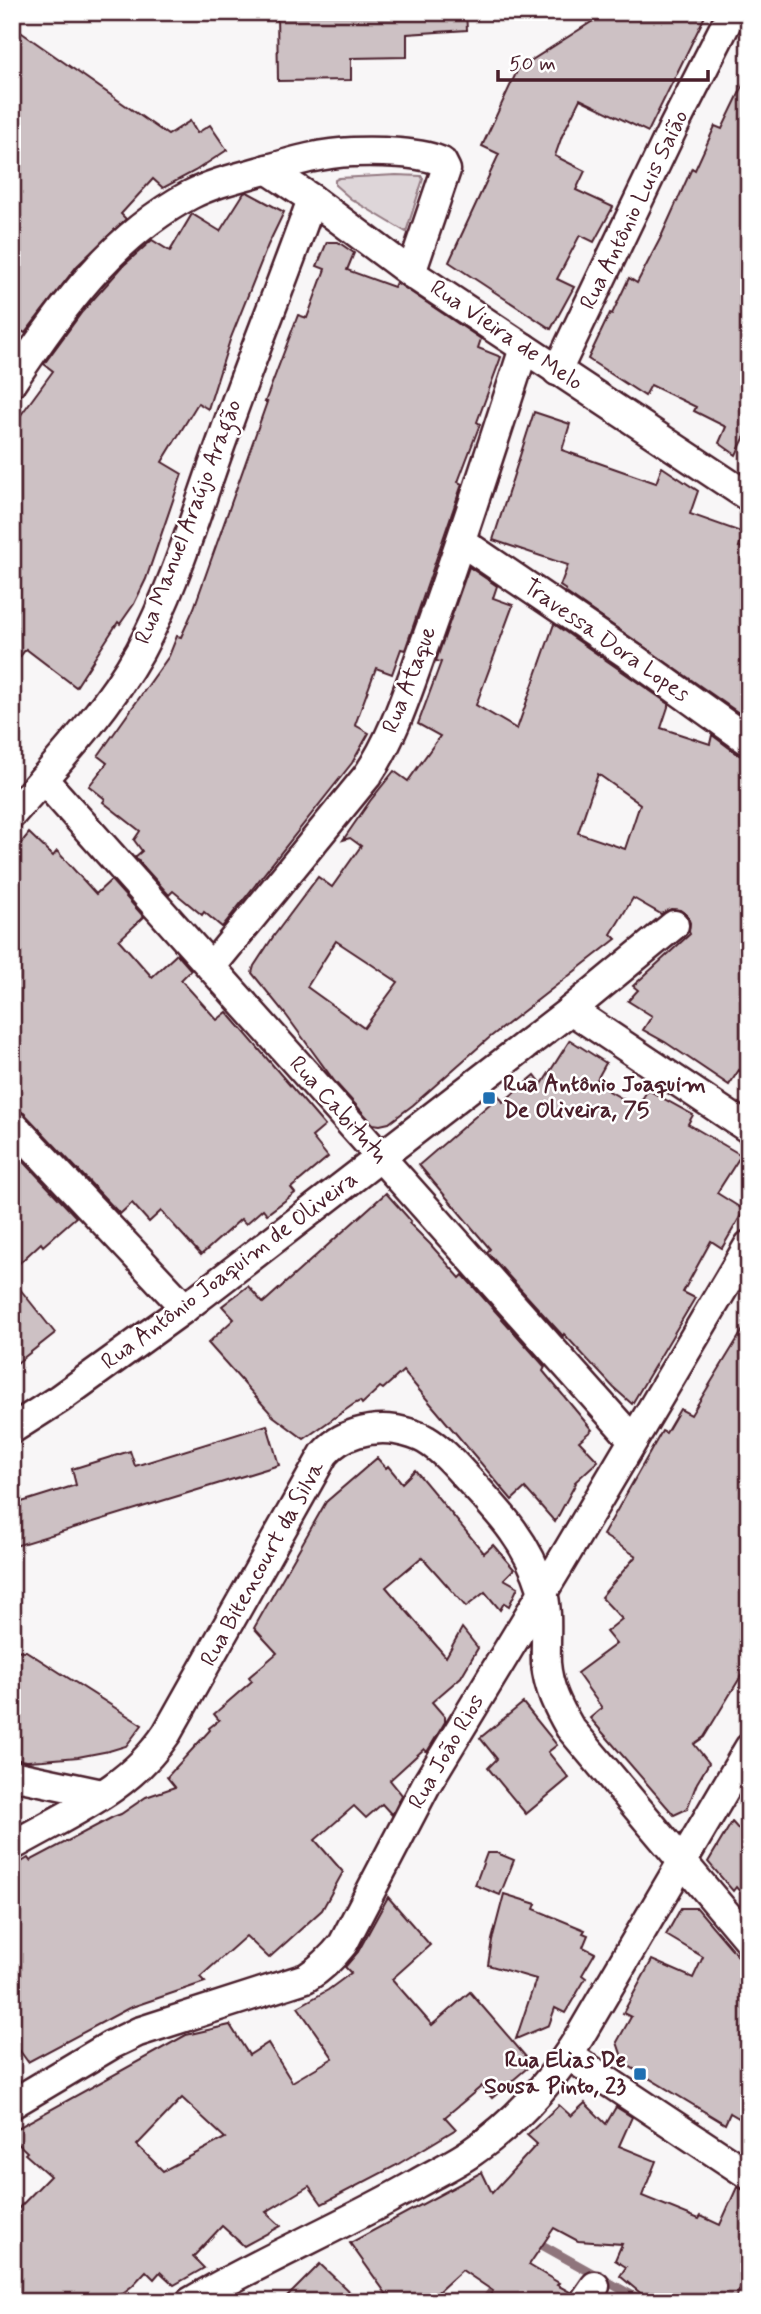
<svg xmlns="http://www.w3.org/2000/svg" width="761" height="2314" font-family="Mynerve,sans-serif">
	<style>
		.green { fill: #ded6d9; stroke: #947a82; stroke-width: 2 }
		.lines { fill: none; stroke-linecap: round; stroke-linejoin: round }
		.stream { stroke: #8f747b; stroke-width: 9 }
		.building { fill: #cdc1c4; stroke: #4a1f2b; stroke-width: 2; fill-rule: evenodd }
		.minor-casing { stroke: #4a1f2b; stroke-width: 33 }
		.minor { stroke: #fff; stroke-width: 28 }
		.poi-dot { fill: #1f6fb2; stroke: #fff; stroke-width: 2.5 }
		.labels { text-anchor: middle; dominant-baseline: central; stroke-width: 5; stroke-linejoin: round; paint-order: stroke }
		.street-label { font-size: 23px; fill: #4a1f2b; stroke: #fff }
		.poi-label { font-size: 23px; font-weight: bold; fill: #4a1f2b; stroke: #fff; text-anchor: start }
	</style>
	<rect width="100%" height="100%" fill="#f8f6f7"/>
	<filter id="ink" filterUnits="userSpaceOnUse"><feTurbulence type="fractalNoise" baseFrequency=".0143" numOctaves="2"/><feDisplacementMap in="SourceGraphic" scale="14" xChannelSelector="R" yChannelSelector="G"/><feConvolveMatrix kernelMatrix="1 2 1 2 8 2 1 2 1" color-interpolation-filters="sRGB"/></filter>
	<g filter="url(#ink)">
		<path class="green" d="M396,175L421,176L423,179L406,232L351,199L335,185V180L339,178Z"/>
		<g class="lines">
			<g class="stream">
				<path d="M533,2240L644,2302"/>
				<path d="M484,2302L499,2281"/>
			</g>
		</g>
		<g class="building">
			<path d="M277,12H466L467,30L407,34V57L351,58V80L278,81Z"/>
			<path d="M607,12H707L648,132L580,99L562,136L555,156L585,171L576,190L613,207L594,242L580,235L557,279L574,287L551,329L449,262L499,154L482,146L518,69Z"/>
			<path d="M12,26L168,135L190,121L197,133L210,125L227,150L195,171L163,188L153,179L121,214L126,219L77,266L25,333L12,326Z"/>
			<path d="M749,73V438L745,436L736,455L719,443L726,427L694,411L696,407L651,385L645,396L588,359L610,313L612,314L629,278L637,283L660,239L692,168L695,170L715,126L722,129Z"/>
			<path d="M247,192L284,212L268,245L230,340L208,409L198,403L162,462L182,474L146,579L134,604L120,624L118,622L76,687L26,649L12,667V427L53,371L44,364L82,312L124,265L152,240L170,251L192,214L220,231L244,193Z"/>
			<path d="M327,242H338L354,253L347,270L394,287L396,282L481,339L478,348L501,357L477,422L480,424L458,482L462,484L405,650L401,649L392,674L376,668L355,725L369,733L352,763L222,927L204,912L202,915L173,891L169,895L135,857L142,851L134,840L140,831L103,802L105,799L89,786L107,763L98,756L169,656L177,636L181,637L194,608L267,402H265L290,336L298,315L307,318L325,269L317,266Z"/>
			<path d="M534,412L570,424L562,450L656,483L662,467L698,491L690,514L744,533L739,547L749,549V720L565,592L566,590L560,586L568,565L493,540Z"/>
			<path d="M469,567L497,586L493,598L513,605L476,705L517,729L554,624L669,704L661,728L710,744L712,735L739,755L749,757V1077L739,1070L729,1085L665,1042L643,1030L652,1016L628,1001L638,990L633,986L690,934L689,932L690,923L687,915L680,910L671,909L661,914L633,898L611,934L616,939L489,1038L413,1105L389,1123L380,1125L373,1124L335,1082L286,1015L252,973L254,966L273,937L318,877L332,887L361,846L350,838L343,840L370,801L394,771L408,781L440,736L418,724L441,662L436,661ZM598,774L640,804L625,849L578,833ZM336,941L398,982L364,1028L307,987Z"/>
			<path d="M29,833L53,856L57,851L96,894L111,880L144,917L119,940L152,977L177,954L191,970L181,980L217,1020L227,1012L325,1126L312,1137L328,1157L291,1188L295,1193L267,1214L263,1209L246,1224L241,1219L201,1255L161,1211L149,1222L132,1203L120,1214L24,1113L12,1108V854Z"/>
			<path d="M570,1040L606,1063L595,1083L637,1107L648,1090L693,1115L688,1124L741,1155L717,1193L744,1210L722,1248L711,1241L683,1292L695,1298L632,1404L614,1388L564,1334L563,1336L487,1252L490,1249L419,1165L499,1096L503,1102L535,1075L542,1084Z"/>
			<path d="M12,1149L76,1217L43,1246L41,1243L12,1270Z"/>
			<path d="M386,1193L411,1221L409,1223L430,1244L460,1278L463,1275L545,1367L543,1371L592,1430L579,1441L598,1461L575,1482L576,1483L555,1522L525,1488L512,1500L403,1371L383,1389L380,1387L362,1404L360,1401L354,1404L304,1439L273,1416L208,1343L234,1319L222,1306L248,1286L263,1303Z"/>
			<path d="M12,1279L55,1333L12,1367Z"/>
			<path d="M749,1320V1663L704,1737L694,1744L709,1763L697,1783L687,1809L674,1815L590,1718L602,1708L577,1673L616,1644L606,1632L622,1619L601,1597L636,1556L603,1535L662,1431L666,1433L680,1409L691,1415Z"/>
			<path d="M267,1425L279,1465L12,1547V1505L76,1485L72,1469L130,1451L135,1466Z"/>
			<path d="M377,1458L386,1468L388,1466L402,1483L415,1470L484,1553L493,1545L514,1569L504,1579L518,1587L509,1606L504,1603L500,1610L485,1592L466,1607L422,1557L386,1587L446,1657L462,1628L478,1648L461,1677L432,1702L445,1717V1722L427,1752L424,1749L390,1780L402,1795L392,1815L382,1804L366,1818L354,1806L315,1840L343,1872L322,1910L269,1958L246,1936L200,1977L205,1982L129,2008L28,2062L12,2040V1868L28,1858L30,1861L113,1817L121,1814L146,1797L175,1787L167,1777L210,1730L209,1728L219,1720L214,1714L252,1681L249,1677L277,1653L254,1628L326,1502Z"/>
			<path d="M12,1650L26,1651L142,1725L126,1746L109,1751L78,1757L43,1760L27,1761L12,1759Z"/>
			<path d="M523,1703L557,1745L548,1752L569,1778L526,1814L488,1768L497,1759L480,1738Z"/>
			<path d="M732,1822L749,1841V1902L736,1887L733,1891L708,1862Z"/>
			<path d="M487,1853H497L514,1860L500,1895L475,1885Z"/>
			<path d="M504,1894L536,1904L534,1909L585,1930L583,1933L588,1935L583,1947L595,1953L582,1975L586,1978L565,2013L555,2008L549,2025L516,2039L536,1979L488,1965L492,1940Z"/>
			<path d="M388,1897L430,1945L392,1979L432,2025L470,1992L532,2064L492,2098L482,2086L445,2117L456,2129L395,2166L322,2204L309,2186L266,2212L281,2226L244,2246L222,2226L193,2257L204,2268L174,2285L160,2272L154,2279L146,2271L132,2286L111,2302H12V2215L50,2176L25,2154L27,2152L12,2138V2131L186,2035L230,2025L249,2055L268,2043L292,2082L333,2058L298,2007L328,1990L351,1973L345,1967L358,1952ZM182,2098L225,2138L163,2171L137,2145Z"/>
			<path d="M681,1908H697L749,1969V2124L730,2113L725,2124L624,2063L617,2042L631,2017L623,2013L652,1960L693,1978L703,1957L666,1935Z"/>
			<path d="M585,2103L606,2124L616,2107L632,2117L619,2146L656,2161L642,2196L699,2219L701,2216L720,2225L737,2187L749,2192V2269L734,2302H651L620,2276L626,2267L615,2260L622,2244L578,2241L554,2228L529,2265L559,2283L557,2285L570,2292L568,2302H486L493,2291L462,2270L427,2302H392L350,2243L482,2172L492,2193L537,2144L527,2135L559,2105L571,2116Z"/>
			<path d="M320,2264L360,2302H282Z"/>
		</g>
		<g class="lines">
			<g class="minor-casing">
				<g id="minor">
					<path d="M267,169L312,199L411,273L749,497"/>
					<path d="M557,371L673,128L732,12"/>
					<path d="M12,382C60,310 112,236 190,195C213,183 240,177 265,170C295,161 322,153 353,152C376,151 423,152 442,162L446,170L411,273"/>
					<path d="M462,542L633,658L749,741"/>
					<path d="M43,779L633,1440"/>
					<path d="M12,814C57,763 107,710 140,651C176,584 197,509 223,438C251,358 284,279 312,199"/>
					<path d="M211,967L367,776C396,734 410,683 428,635C462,540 493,444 524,348"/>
					<path d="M571,1010L749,1129"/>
					<path d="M12,1124L185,1308"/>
					<path d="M12,1429L59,1399L185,1308L571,1010L674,925"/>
					<path d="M12,1775L102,1794"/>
					<path d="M12,1846C69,1813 130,1789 167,1733L324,1454C340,1434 371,1426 396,1430C406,1432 418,1435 426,1440C443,1450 456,1466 469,1480C501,1514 528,1543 542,1589C549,1612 545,1640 546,1663C548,1688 558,1707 570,1728L749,1941"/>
					<path d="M568,2055L749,2175"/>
					<path d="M12,2104L111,2045L138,2032L306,1978C322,1968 332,1958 343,1944L426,1785L560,1564L749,1245"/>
					<path d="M190,2302C264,2259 342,2226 416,2184C435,2173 455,2164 472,2152C516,2122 552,2081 580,2036L749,1748"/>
					<path d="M584,2302L595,2286"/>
				</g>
			</g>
			<use href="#minor" class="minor"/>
		</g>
	</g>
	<g class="poi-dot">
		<rect x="482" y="1091" width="14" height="14" rx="3.5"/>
		<rect x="633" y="2067" width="14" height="14" rx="3.5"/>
	</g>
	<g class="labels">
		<g class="street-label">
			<text transform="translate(635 210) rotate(-64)">Rua Antônio Luis Saião</text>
			<text transform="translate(506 336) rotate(34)">Rua Vieira de Melo</text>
			<text transform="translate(189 522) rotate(-69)">Rua Manuel Araújo Aragão</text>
			<text transform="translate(606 641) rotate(35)">Travessa Dora Lopes</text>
			<text transform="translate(410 680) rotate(-69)">Rua Ataque</text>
			<text transform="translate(338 1110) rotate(48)">Rua Cabitutu</text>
			<text transform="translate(230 1271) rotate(-37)">Rua Antônio Joaquim de Oliveira</text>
			<text transform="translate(263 1564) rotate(-61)">Rua Bitencourt da Silva</text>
			<text transform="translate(447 1752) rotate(-60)">Rua João Rios</text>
		</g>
		<g class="poi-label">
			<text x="503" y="1085">Rua Antônio Joaquim<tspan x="503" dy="26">De Oliveira, 75</tspan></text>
			<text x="626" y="2061" text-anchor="end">Rua Elias De<tspan x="626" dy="26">Sousa Pinto, 23</tspan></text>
		</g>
	</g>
	<rect width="761" height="2314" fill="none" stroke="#fff" stroke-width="42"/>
	<rect x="21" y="21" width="719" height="2272" fill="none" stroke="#4a1f2b" stroke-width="2.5" filter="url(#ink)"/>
	<path d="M498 70v10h210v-10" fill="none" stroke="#4a1f2b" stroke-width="3.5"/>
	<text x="509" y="70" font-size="21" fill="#4a1f2b" stroke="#ffffff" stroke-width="5" paint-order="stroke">50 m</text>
</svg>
